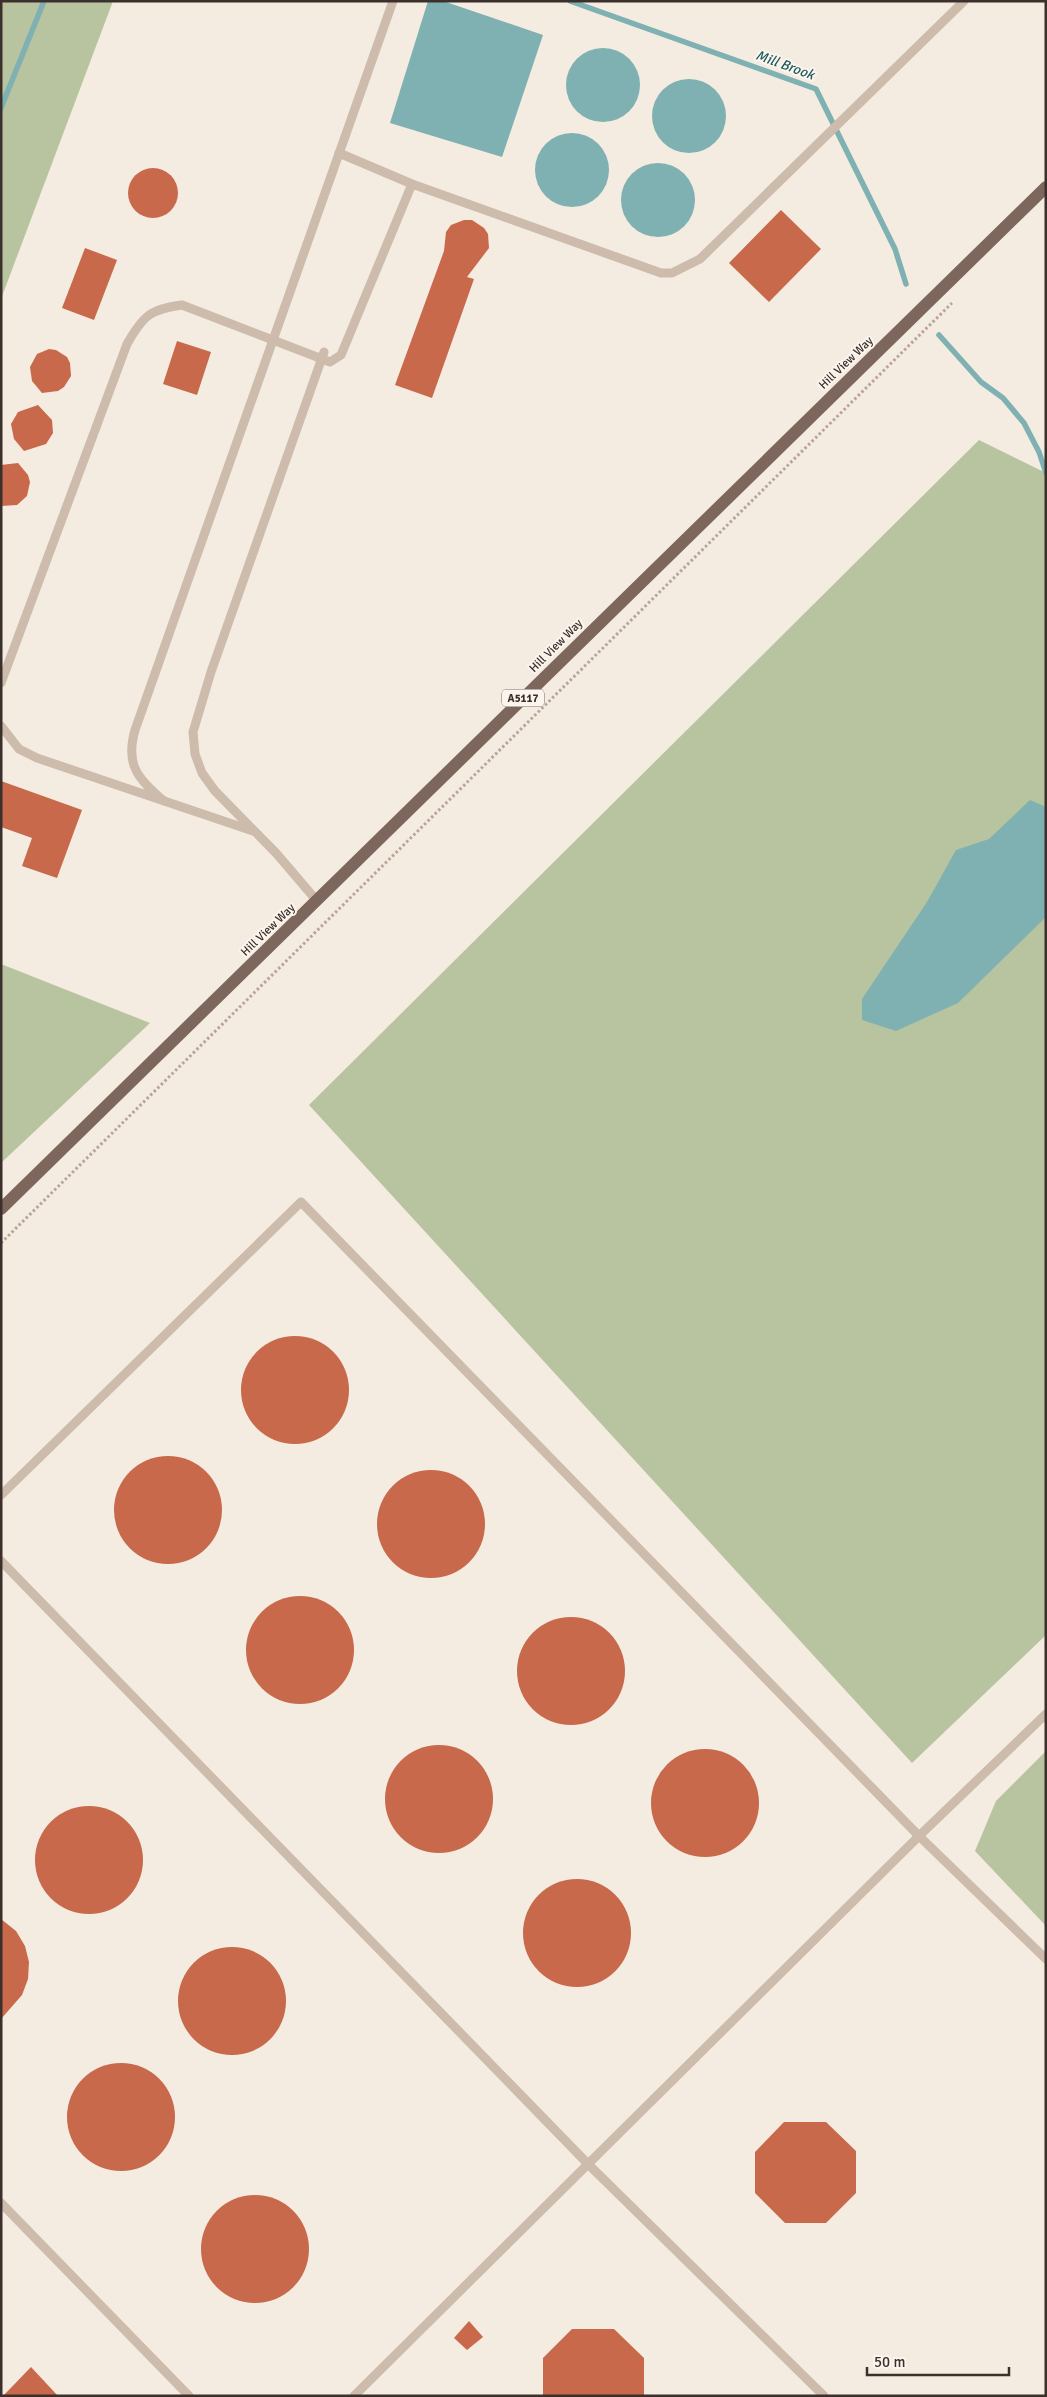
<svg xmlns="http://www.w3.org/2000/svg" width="1047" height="2397" font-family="Signika,sans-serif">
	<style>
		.green { fill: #b8c4a0 }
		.water { fill: #7fb0b2 }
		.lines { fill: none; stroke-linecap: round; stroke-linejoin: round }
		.stream { stroke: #7fb0b2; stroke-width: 5.5 }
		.building { fill: #c8694b }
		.path { stroke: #b9a596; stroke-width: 3; stroke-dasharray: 2.5 2.5; stroke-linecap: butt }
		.lane { stroke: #cdbbac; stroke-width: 9 }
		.primary { stroke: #7d675c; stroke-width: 12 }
		.labels { text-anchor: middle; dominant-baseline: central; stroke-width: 4; stroke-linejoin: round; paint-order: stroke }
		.shield { fill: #fbf5ee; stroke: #756b66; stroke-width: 1 }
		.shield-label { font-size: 11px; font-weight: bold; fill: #3b302b }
		.street-label { font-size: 12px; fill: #3b302b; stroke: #fbf5ee }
		.water-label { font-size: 14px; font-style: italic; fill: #1f5a5e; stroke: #fbf5ee }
	</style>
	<rect width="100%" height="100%" fill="#f4ebe1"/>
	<g class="green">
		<path d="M1,1H113L1,299Z"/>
		<path d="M979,440L1046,473V1635L912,1763L309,1105Z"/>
		<path d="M1,964L150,1023L1,1163Z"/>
		<path d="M1046,1751V1926L975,1851L996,1801Z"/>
	</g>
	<g class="water">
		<path d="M428,1H443L543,35L502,157L390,123Z"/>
		<circle cx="603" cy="85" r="37"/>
		<circle cx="689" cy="116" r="37"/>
		<circle cx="572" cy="170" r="37"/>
		<circle cx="658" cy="200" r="37"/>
		<path d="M1030,800L1046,807V917L958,1003L896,1031L862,1020V999L927,902L956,850L989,839Z"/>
	</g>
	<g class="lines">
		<g class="stream">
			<path d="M570,1L816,89L895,249L906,284"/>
			<path d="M1,108L44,1"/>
			<path d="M939,335L981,382L1003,398L1024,423L1039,452L1046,473"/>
		</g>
	</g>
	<g class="building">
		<circle cx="153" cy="193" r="25"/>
		<path d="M781,210L821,249L769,302L729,263Z"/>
		<path d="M464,220H472L484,228L488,234L489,248L467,277L474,279L432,398L395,385L444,251L446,232L451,225Z"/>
		<path d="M85,248L117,260L94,320L62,308Z"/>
		<path d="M177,341L211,352L197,395L163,384Z"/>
		<path d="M49,349L56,350L67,357L70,363L71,376L64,387L58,391L42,393L32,381L30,367L37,354Z"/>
		<path d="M38,405L52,420L53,433L46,444L24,451L14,439L11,424L18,412Z"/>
		<path d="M18,463L28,475L30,482L27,496L17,505L1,506V465Z"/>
		<path d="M1,781L82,810L57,878L22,866L32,838L1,827Z"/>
		<circle cx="295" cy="1390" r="54"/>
		<circle cx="168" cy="1510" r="54"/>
		<circle cx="431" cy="1524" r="54"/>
		<circle cx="300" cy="1650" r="54"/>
		<circle cx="571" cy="1671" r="54"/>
		<circle cx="439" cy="1799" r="54"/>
		<circle cx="705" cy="1803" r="54"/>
		<circle cx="89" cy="1860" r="54"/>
		<circle cx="577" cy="1933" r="54"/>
		<path d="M1,1919L16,1931L25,1946L29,1962L28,1979L22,1995L1,2019Z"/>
		<circle cx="232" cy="2001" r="54"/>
		<circle cx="121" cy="2117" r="54"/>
		<path d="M784,2122H826L856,2151V2193L826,2223H785L755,2193V2152Z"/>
		<circle cx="255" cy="2249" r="54"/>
		<path d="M469,2321L483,2337L467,2350L454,2338Z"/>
		<path d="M572,2329H614L644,2358V2396H543V2358Z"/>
		<path d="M31,2367L58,2396H3Z"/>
	</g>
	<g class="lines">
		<path class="path" d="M1,1243L952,303"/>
		<g class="lane">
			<path d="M339,153L412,184L661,273H672L700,259L964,1"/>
			<path d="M1,683L127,344C143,316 150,309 182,305L330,362L341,355L412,184"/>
			<path d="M1,726L19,749L37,758L253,831"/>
			<path d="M164,801C138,779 125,765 135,730L393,1"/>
			<path d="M317,901L276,853L215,791L202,773L195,754L193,732L211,672L324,352"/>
			<path d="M1,1495L301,1202L919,1836L1046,1714"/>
			<path d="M1,1561L588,2164L824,2396"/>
			<path d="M1,2203L189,2396"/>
			<path d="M354,2396L919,1836L1046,1959"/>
		</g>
		<path class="primary" d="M1,1209L1046,187"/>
	</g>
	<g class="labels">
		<rect class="shield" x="502" y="689.5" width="42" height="17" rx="4"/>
		<g class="shield-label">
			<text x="523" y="698">A5117</text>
		</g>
		<g class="street-label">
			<text transform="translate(846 363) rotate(-44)">Hill View Way</text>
			<text transform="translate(556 646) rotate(-45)">Hill View Way</text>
			<text transform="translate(268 930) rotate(-44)">Hill View Way</text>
		</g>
		<g class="water-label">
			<text transform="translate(785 65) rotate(20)">Mill Brook</text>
		</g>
	</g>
	<rect width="1047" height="2397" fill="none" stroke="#3b302b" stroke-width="5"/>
	<path d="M867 2367v8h142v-8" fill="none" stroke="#3b302b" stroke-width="2.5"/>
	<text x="874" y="2367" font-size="15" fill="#3b302b" stroke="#fbf5ee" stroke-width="4" paint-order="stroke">50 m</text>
</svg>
